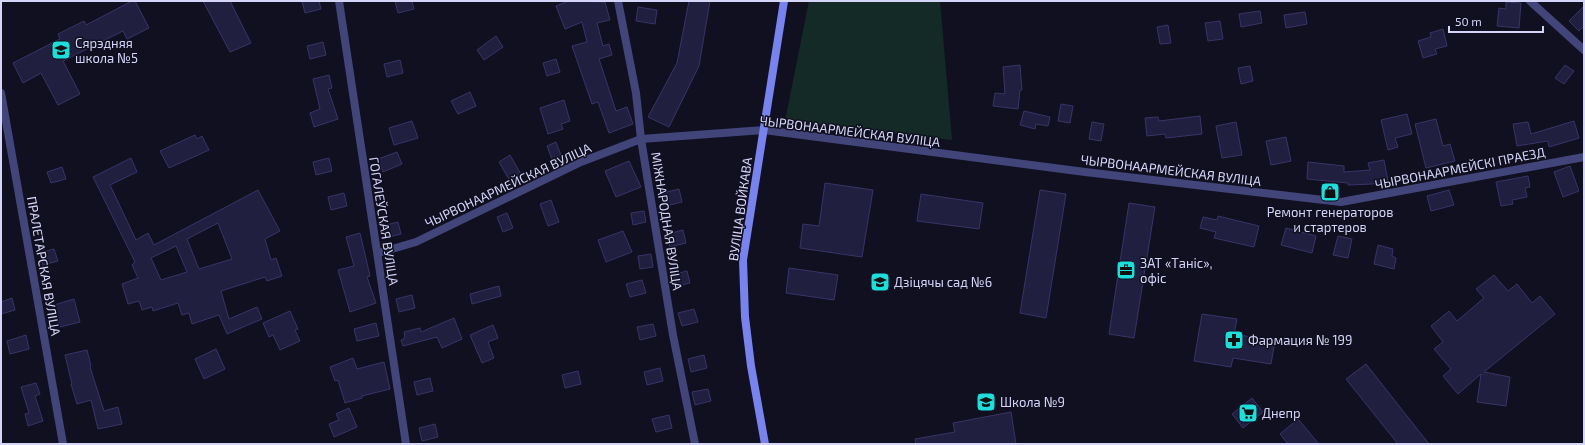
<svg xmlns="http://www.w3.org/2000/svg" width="1585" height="445" font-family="'Exo 2',sans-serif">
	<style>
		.green { fill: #142a26 }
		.building { fill: #211f3f; stroke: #383468; fill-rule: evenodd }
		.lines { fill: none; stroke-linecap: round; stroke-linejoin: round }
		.street { stroke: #41457a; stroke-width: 8 }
		.secondary { stroke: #7883ee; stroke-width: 8 }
		.labels { text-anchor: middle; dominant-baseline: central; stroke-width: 3; stroke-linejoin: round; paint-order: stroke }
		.poi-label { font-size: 13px; fill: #d5d5fa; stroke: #111020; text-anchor: start }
		.street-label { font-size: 13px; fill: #d5d5fa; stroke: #111020 }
	</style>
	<rect width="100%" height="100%" fill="#111020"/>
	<path class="green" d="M809,1H940L952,140L785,121Z"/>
	<g class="building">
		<path d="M132,1H135L149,28L127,39L123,31L63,61L80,94L58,105L41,73L23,83L13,63L60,39L58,34L84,21L86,25Z"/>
		<path d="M203,1H230L251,43L230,52Z"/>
		<path d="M302,1H319L321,9L305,13Z"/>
		<path d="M395,1H412L414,9L398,13Z"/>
		<path d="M569,1L605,2L610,20L597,23L603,46L609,44L612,55L599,59L616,111L627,107L633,124L609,133L598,102L592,104L572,46L587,42L582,22L565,29L556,6Z"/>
		<path d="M689,1H710L699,66L669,127L648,117L677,63Z"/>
		<path d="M1506,2L1521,3L1519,28L1497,26L1499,8L1506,9Z"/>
		<path d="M1584,6V26L1579,31L1569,21Z"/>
		<path d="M638,7L657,10L655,24L636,21Z"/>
		<path d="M1260,11L1262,23L1241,27L1239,14Z"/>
		<path d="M1305,12L1307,24L1286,28L1284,15Z"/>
		<path d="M1220,21L1223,39L1208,41L1205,23Z"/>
		<path d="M1168,25L1171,43L1160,44L1157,27Z"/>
		<path d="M1443,29L1447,46L1435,49L1437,54L1423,58L1418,41L1431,37L1430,33Z"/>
		<path d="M496,36L503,47L484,60L477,50Z"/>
		<path d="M323,42L326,55L310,59L307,46Z"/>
		<path d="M556,59L560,72L547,76L543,63Z"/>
		<path d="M400,60L403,73L387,77L384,64Z"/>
		<path d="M1020,65L1022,90H1020L1018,109L993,106L995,93L1005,94L1003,67Z"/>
		<path d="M1565,65L1574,71L1564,84L1555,78Z"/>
		<path d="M1250,66L1253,81L1241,84L1238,68Z"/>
		<path d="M329,75L332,88L328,89L338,119L314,127L310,113L320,109L313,79Z"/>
		<path d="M470,92L476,106L458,114L451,101Z"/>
		<path d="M564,100L570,121L561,124L563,129L548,134L540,108Z"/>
		<path d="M1061,104L1073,106L1070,123L1058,121Z"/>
		<path d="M1024,111L1050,117L1048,126L1036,124L1035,129L1020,125Z"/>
		<path d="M1407,114L1412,134L1395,138L1398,147L1388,150L1381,120Z"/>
		<path d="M1200,116L1202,134L1166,138L1165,134L1147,136L1145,118L1158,117L1159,121Z"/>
		<path d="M1436,119L1443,146L1450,144L1455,161L1426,168L1415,124Z"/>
		<path d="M412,121L418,138L394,145L389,128Z"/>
		<path d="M1574,121L1579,138L1549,147L1548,141L1517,146L1513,124L1528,122L1531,134Z"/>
		<path d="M1092,122L1104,124L1101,141L1089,139Z"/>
		<path d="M1236,122L1242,155L1222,158L1216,126Z"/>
		<path d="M195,135L197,139L202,136L209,150L169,168L160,151Z"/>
		<path d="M1286,137L1291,161L1271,165L1266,141Z"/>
		<path d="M556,142L562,158L553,162L547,146Z"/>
		<path d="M397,152L402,164L383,172L378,159Z"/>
		<path d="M510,155L522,176L511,183L499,162Z"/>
		<path d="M131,158L137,172L110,185L136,240L148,233L154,245L258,190L280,231L265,239L271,260L276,258L282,276L267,281L265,277L221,291L229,319L257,307L262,319L227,334L219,315L192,324L189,313L182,315L178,303L153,311L152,307L142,310L139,301L128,304L122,284L138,278L132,265L135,262L93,177ZM218,223L232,259L199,269L187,239ZM176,246L187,272L161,280L151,258Z"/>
		<path d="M329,158L332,171L316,175L313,162Z"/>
		<path d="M1384,160L1388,181L1372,184L1348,185V183L1307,179L1308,162L1344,166V172L1370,170L1368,163Z"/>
		<path d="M629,161L641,187L616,197L605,171Z"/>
		<path d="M1570,166L1579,191L1563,197L1554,172Z"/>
		<path d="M62,167L66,179L51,183L47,172Z"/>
		<path d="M1528,176L1530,187L1525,188L1527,197L1512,200L1513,204L1501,206L1496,182Z"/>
		<path d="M825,183L873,190L862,257L800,248L803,224L819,226Z"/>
		<path d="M679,189L682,202L666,206L663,193Z"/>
		<path d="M1040,190L1066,194L1046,318L1020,313Z"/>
		<path d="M1449,190L1454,205L1431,211L1427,196Z"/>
		<path d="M344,193L347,206L331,210L328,197Z"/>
		<path d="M921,194L983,203L979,229L917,221Z"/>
		<path d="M551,200L559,222L548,226L540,204Z"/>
		<path d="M1129,203L1155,207L1134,338L1109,334Z"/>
		<path d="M644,211L646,222L633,225L631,213Z"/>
		<path d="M507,213L513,228L503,232L497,217Z"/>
		<path d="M1218,216L1259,226L1254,247L1214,238L1216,232L1200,228L1203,217L1217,220Z"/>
		<path d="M398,222L401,234L385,238L382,226Z"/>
		<path d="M1286,228L1316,236L1312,253L1281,245Z"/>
		<path d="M683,230L686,243L670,247L667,234Z"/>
		<path d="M623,231L632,252L606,262L598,240Z"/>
		<path d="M360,233L370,276L367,277L376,303L350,312L338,270L354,266L346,237Z"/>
		<path d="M1338,236L1352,239L1348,258L1333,255Z"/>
		<path d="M1378,245L1393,249L1392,256L1396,258L1394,269L1374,264Z"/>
		<path d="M54,249L58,261L43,265L39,253Z"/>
		<path d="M651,254L653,267L640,269L638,256Z"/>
		<path d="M789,268L838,275L834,300L786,293Z"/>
		<path d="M687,271L690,283L674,287L671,275Z"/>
		<path d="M1494,275L1508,291L1517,284L1532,303L1540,296L1555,314L1484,372L1510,377L1506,406L1477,402L1481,374L1458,394L1443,376L1451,369L1434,349L1443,342L1431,326L1449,311L1457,321L1484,298L1476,289Z"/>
		<path d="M642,280L646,293L630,297L626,284Z"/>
		<path d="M499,286L501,296L472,304L470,294Z"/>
		<path d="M412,295L415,308L399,312L396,299Z"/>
		<path d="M12,298L15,310L1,314V302Z"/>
		<path d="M74,299L80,322L60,327L54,305Z"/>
		<path d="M694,309L698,322L682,326L678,313Z"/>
		<path d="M290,311L298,329L295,330L300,341L280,350L273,335L269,337L263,323Z"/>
		<path d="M1202,314L1237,319L1234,334L1275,341L1271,364L1233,358L1231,367L1194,361Z"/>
		<path d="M454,318L462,339L442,348L437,337L403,346L401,340L405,338L404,332L420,328L421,332Z"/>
		<path d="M376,323L379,336L357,341L354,329Z"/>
		<path d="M653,324L656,336L640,340L637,327Z"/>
		<path d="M493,325L498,338L488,342L494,358L482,363L470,335Z"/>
		<path d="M26,335L29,349L10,354L7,341Z"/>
		<path d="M216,349L225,369L204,379L195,359Z"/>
		<path d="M87,350L91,366L90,367L104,411L118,407L122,424L98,429L91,400L77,404L71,384H72L65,355Z"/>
		<path d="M704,355L707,368L691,372L688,359Z"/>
		<path d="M353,358L357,369L384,362L390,389L362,396V398L345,403L338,380L335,381L330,367Z"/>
		<path d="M1366,364L1429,444H1398L1346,379Z"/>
		<path d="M660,368L663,381L647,385L644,372Z"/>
		<path d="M578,371L581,384L565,388L562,375Z"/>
		<path d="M430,378L433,391L417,395L414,382Z"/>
		<path d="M36,383L40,394L35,396L43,421L28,426L25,414L29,413L21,387Z"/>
		<path d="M708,389L711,401L695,405L692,392Z"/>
		<path d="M1252,398L1263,412L1243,428L1232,414Z"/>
		<path d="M349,408L357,427L334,437L329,424L339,420L336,414Z"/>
		<path d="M1011,412L1016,444H916L915,439L955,432L953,423Z"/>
		<path d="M669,415L672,428L656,432L652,419Z"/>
		<path d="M1298,419L1319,444H1288L1280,434Z"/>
		<path d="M435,424L438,437L422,441L419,428Z"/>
	</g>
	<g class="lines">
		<g class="street">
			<path d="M339,1L406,444"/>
			<path d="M618,1L636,93L641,139L673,335L695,444"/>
			<path d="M1530,1L1584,50"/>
			<path d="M1,93L63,444"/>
			<path d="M378,253L416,242L581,162L641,139L764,130L1085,172L1341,202L1584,157"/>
		</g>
		<path class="secondary" d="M765,444L751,366L745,317L743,260L784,1"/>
	</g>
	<defs>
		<g id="school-square" transform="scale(1)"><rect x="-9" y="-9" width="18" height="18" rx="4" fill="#1ddedb" stroke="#111020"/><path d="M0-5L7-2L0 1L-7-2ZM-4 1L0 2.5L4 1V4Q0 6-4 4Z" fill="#111"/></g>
		<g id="shop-square" transform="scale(1)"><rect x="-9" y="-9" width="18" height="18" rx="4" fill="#1ddedb" stroke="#111020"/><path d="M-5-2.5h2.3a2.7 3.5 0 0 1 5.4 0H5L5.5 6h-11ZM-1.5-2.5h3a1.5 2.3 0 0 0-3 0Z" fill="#111"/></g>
		<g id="office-square" transform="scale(1)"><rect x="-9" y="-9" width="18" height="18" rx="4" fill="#1ddedb" stroke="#111020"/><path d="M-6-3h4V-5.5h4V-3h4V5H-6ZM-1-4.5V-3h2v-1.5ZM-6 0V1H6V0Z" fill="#111"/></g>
		<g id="pharmacy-square" transform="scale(1)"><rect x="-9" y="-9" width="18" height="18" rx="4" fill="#1ddedb" stroke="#111020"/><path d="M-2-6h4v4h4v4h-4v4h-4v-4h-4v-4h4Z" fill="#111"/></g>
		<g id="supermarket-square" transform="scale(1)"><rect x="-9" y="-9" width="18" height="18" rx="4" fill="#1ddedb" stroke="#111020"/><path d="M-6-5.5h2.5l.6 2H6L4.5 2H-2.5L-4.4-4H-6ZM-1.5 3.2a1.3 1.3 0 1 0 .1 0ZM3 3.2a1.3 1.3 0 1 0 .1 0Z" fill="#111"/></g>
	</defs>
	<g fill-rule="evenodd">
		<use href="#school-square" x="61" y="50"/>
		<use href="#shop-square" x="1330" y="192"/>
		<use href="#office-square" x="1126" y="270"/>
		<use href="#school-square" x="880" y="282"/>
		<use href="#pharmacy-square" x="1234" y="340"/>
		<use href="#school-square" x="986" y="402"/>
		<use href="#supermarket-square" x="1248" y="413"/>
	</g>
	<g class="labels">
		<g class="poi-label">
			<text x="75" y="43">Сярэдняя<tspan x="75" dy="15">школа №5</tspan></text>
			<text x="1330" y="212" text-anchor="middle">Ремонт генераторов<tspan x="1330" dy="15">и стартеров</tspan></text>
			<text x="1140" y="263">ЗАТ «Таніс»,<tspan x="1140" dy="15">офіс</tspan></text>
			<text x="894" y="282">Дзіцячы сад №6</text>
			<text x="1248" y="340">Фармация № 199</text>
			<text x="1000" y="402">Школа №9</text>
			<text x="1262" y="413">Днепр</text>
		</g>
		<g class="street-label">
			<text transform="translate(850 131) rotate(7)">ЧЫРВОНААРМЕЙСКАЯ ВУЛІЦА</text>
			<text transform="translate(1460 168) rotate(-11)">ЧЫРВОНААРМЕЙСКІ ПРАЕЗД</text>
			<text transform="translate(1171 170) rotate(7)">ЧЫРВОНААРМЕЙСКАЯ ВУЛІЦА</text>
			<text transform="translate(508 185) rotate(-25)">ЧЫРВОНААРМЕЙСКАЯ ВУЛІЦА</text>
			<text transform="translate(740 209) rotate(-82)">ВУЛІЦА ВОЙКАВА</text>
			<text transform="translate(384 221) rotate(81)">ГОГАЛЕЎСКАЯ ВУЛІЦА</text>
			<text transform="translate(667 221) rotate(81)">МІЖНАРОДНАЯ ВУЛІЦА</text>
			<text transform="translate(44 266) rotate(80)">ПРАЛЕТАРСКАЯ ВУЛІЦА</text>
		</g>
	</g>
	<rect width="1585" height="445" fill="none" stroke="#d5d5fa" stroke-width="4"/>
	<path d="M1449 26v6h94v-6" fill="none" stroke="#d5d5fa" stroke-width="2"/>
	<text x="1455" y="26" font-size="12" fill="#d5d5fa" stroke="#111020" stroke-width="3" paint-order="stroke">50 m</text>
</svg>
